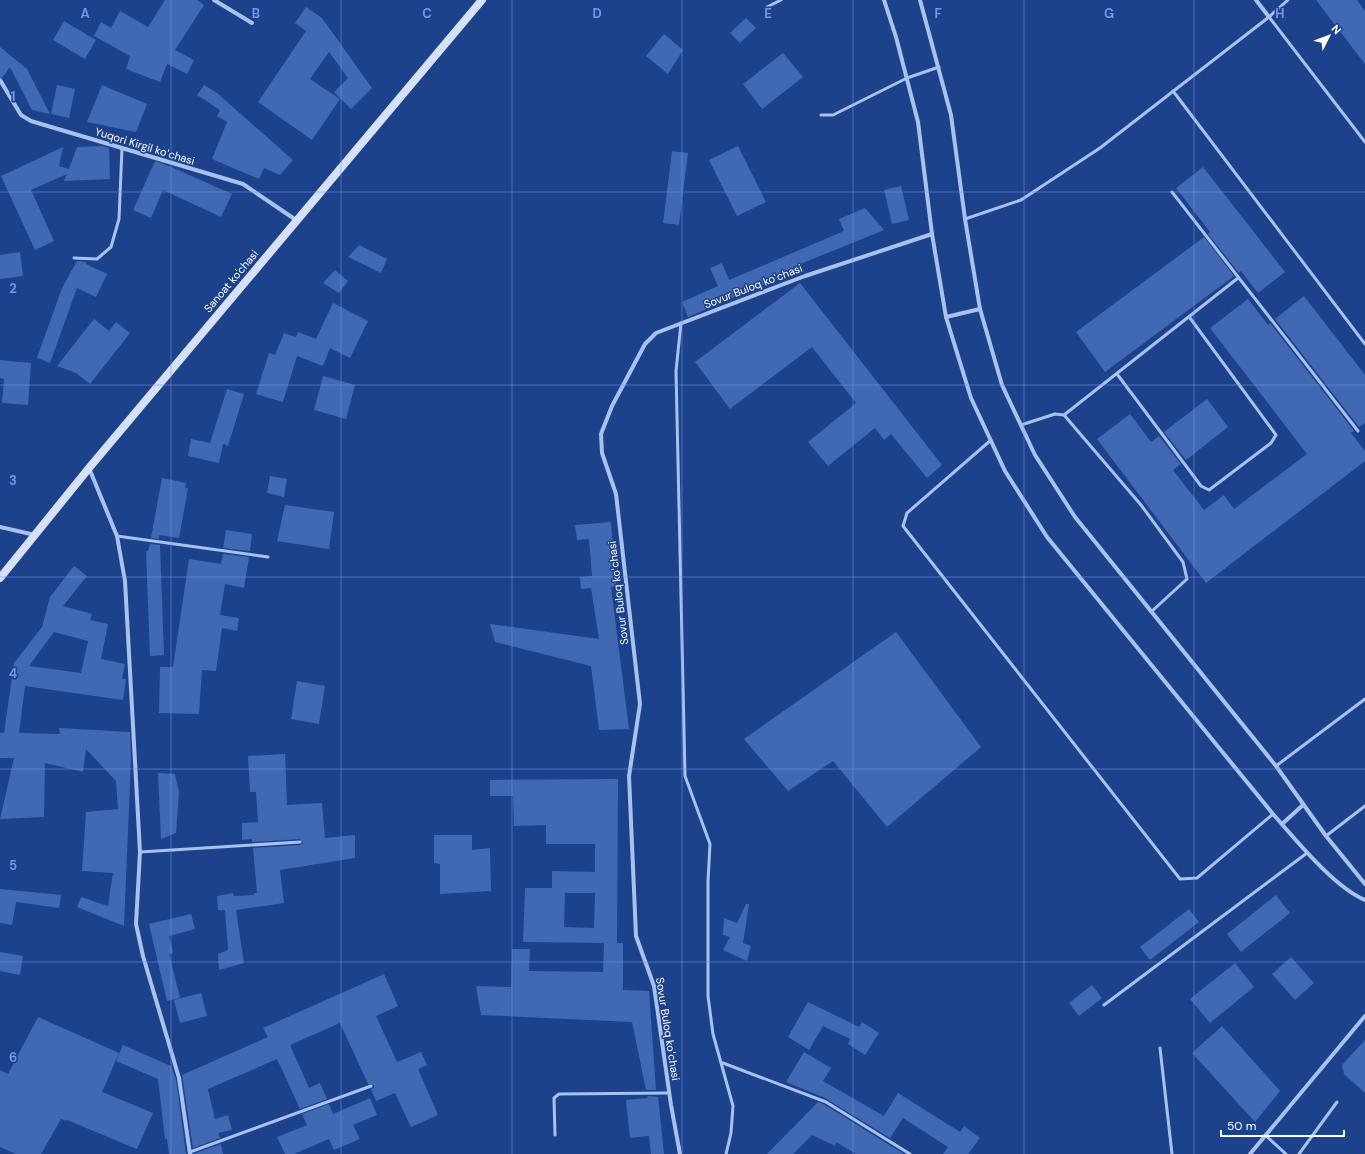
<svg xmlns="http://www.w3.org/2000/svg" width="1365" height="1154" font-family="'DM Sans',sans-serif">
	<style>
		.building { fill: #4168b2; fill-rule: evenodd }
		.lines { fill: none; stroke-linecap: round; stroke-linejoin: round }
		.service { stroke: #a9c1ed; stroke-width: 3 }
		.minor { stroke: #a9c1ed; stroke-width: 4 }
		.secondary { stroke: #d6e1f9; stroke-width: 8 }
		.grid { fill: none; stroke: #7795e8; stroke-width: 1; stroke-opacity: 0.55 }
		.labels { text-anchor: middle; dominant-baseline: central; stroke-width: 3; stroke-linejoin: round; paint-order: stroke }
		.street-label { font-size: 11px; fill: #fff; stroke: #1d428c }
		.grid-label { font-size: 13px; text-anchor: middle; font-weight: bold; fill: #7795e8; stroke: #1d428c; stroke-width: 3; stroke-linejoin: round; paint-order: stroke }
	</style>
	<rect width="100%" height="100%" fill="#1d428c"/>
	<g class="building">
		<path d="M165,0H197L204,5L175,50L194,60L187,74L167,64L160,82L126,69L130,56L94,36L101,22L111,28L120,11L148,27Z"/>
		<path d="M1316,0H1357L1365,11V64Z"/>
		<path d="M306,7L322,18L372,88L351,109L334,92L348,78L329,52L310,79L340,99L312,140L258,102L306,31L295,23Z"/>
		<path d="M746,18L756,28L740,43L730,33Z"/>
		<path d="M64,21L96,40L85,59L53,40Z"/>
		<path d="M664,34L683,50L668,74L646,56Z"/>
		<path d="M0,47L27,69L50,114L32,110L10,67L2,78L0,77Z"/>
		<path d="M783,53L803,77L762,109L743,84Z"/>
		<path d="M57,85L75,89L69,118L51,114Z"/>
		<path d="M102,85L147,104L136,132L87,122Z"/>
		<path d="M204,85L217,93L293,160L280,175L264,168L259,179L212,159L227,122L217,116L220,110L197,95Z"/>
		<path d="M103,146L109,148L110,179L64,181L67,174L31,190L54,241L35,250L1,176L63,147L59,166L69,169L77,147Z"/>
		<path d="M738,146L766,202L737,216L709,160Z"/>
		<path d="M672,151L688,153L679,225L663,223Z"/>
		<path d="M155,161L169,166L232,194L221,217L163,190L151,218L133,210Z"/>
		<path d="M1203,167L1285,272L1258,293L1241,271L1239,273L1208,234L1210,232L1176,188Z"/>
		<path d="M901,186L909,220L892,224L884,190Z"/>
		<path d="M865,208L884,230L793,267L795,271L688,317L682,302L718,286L710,268L722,263L729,280L844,231L839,219Z"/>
		<path d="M1204,237L1234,276L1105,372L1076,332Z"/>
		<path d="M359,245L387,259L381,273L348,257Z"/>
		<path d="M20,252L23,276L0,279V255Z"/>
		<path d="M77,261L86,262V264L107,274L96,297L77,288L50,363L37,358L62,288Z"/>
		<path d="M335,270L348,281L339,293L323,283Z"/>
		<path d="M800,283L942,465L927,478L891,434L884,440L875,428L828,466L808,442L856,403L812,347L730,409L695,362Z"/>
		<path d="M1304,296L1365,375V423L1359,427L1275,319Z"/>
		<path d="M1248,299L1268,325L1270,323L1354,431L1351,433L1365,451V461L1206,583L1097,439L1130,414L1151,442L1159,436L1181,464L1173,470L1204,510L1224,495L1234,509L1307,454L1210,328Z"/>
		<path d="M333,303L368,321L350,358L330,348L323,366L297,356L283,402L256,394L269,353L275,355L284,333L296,337L298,332L316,339Z"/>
		<path d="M94,319L109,331L116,322L130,333L90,384L76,373L57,366Z"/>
		<path d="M0,360L31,363L28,405L2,403L4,379L0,378Z"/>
		<path d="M323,376L355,385L346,419L314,410Z"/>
		<path d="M227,389L244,394L228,446L223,444L219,463L188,456L191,439L210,443Z"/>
		<path d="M1207,399L1228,427L1186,460L1164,432Z"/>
		<path d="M270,476L287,479L284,497L267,493Z"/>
		<path d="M162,478L186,483L185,488H188L179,538L159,535V539L151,538Z"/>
		<path d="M285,505L334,512L329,549L277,541Z"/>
		<path d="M611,522L616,586L611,587L629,729L599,730L591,666L495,642L490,624L599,639L591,588L581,589L580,577L592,576L589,539L577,540L575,525Z"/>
		<path d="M226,530L252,534L250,551L223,548Z"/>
		<path d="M150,544L160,545L164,655L150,656L146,551H148Z"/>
		<path d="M223,554L249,557L244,588L225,584L220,615L239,618L237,631L222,628L216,671L202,670L199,714L159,713L160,667H173L189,559L221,564Z"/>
		<path d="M74,566L87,576L63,606L92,614L90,620L108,624L101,659L125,664L122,679H126L123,700L25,686L19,733L60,734L59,728L130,732L131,758L124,926L77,907L81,897L108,906L113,873L82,871L86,812L118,809L116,781L86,749L83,772L45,763L44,817L0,819L14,758H0V733H4L14,663L42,627L50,597ZM54,632L88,641L81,673L29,666Z"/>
		<path d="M896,632L981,747L887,827L833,761L788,791L744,739Z"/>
		<path d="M297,681L325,686L319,724L291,719Z"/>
		<path d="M285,754L287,805L322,803L325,838L355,835V858L280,870L284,903L236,910L244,963L219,970L218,954L228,950L225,910H218L217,896L233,893L234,896L254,895V893H257L253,848L300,845L303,843L300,839L252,842V839L242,840V823L258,822L256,792H250L248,756Z"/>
		<path d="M158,773L175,774L179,792L176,833L161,839Z"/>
		<path d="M618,779L617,943H623V990L649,991L656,1090H646L632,1022L481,1015L476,986L511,987L512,949H530L529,971L603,972L604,943L523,942L525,888H552V871L595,872V844H546V825L514,826L513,796H490V780ZM565,893H595L594,928L564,927Z"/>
		<path d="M434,835H472V850L490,848L491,891L440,894V864L434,863Z"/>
		<path d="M0,889L61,895L59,908L16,902L12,925L0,923Z"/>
		<path d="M1276,895L1290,913L1241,952L1227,934Z"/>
		<path d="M746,904H749L743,943L751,946L747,961L723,950L730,937L723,935L724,918L737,923Z"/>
		<path d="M1189,909L1199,922L1150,960L1140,947Z"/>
		<path d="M191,914L195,929L169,936L173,953L169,954L180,998L167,1001L149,924Z"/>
		<path d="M0,952L23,956L20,975L0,971Z"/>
		<path d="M1291,957L1314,983L1295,1000L1272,974Z"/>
		<path d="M1235,963L1254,987L1210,1023L1190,999Z"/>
		<path d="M384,974L398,1006L376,1016L397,1062L421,1052L427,1065L418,1069L438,1115L411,1127L395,1093L376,1101L371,1089L374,1088V1085L368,1084L340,1023L290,1045L309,1088L320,1083L327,1099L300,1109L277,1059L208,1089L215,1119L228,1115L232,1130L218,1133L220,1138L193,1148L182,1075L268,1037L263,1028Z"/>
		<path d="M1092,985L1102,998L1079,1016L1069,1003Z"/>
		<path d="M201,993L207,1016L180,1023L174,1000Z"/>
		<path d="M808,1002L859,1027L862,1022L879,1033L865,1055L848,1044L850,1039L823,1026L809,1050L788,1037Z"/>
		<path d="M38,1017L119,1053L102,1092L153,1113L137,1149L67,1120L66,1121L61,1119L41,1154H16L0,1147V1070L8,1074Z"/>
		<path d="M1222,1026L1280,1091L1255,1122L1192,1053Z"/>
		<path d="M1365,1040V1093L1344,1074L1342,1065Z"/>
		<path d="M123,1045L171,1066L176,1079L186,1154H169L167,1139H165L158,1079L116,1061Z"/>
		<path d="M804,1052L831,1068L823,1081L884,1116L898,1093L960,1132L964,1126L980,1138L968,1154H943L948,1147L903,1118L890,1138L823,1097L786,1082Z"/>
		<path d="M647,1096L658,1097L664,1154H651L649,1136L630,1138L626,1100L648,1098Z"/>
		<path d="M370,1098L377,1115L353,1125L360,1139L334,1150L329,1139L294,1154H285L277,1137L307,1125L302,1114L329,1104L333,1114Z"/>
		<path d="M818,1102L825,1105L904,1154H856L836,1142L835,1146L812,1135L793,1154H767Z"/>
		<path d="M221,1144L223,1154H193Z"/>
	</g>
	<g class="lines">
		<g class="service">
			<path d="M767,7L781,0"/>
			<path d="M1269,17L1365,142"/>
			<path d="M1173,91L1365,344"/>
			<path d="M821,115H833L907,78L939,67"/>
			<path d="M1172,192L1358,431"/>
			<path d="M965,219L1021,200L1100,148L1269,17L1288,0"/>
			<path d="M74,258L97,259L111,247L119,219L122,148"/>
			<path d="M681,323L676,371L685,776L710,844L708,881V996L713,1034L733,1106L731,1133L726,1154"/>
			<path d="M1117,374L1201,486L1209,490L1271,443L1276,435L1190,318"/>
			<path d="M1064,415L1238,278"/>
			<path d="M1021,425L1055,414L1064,415L1141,505L1183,562L1187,579L1151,612"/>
			<path d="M991,440L907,513L903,526L1180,879L1197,878L1273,814"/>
			<path d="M117,536L268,557"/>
			<path d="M1276,766L1365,699"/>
			<path d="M1326,836L1365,806"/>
			<path d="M140,852L300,842"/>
			<path d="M1104,1005L1307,853"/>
			<path d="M1160,1048L1172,1154"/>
			<path d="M723,1063L826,1102L910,1154"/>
			<path d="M555,1135L554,1098L559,1094L669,1093"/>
			<path d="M1265,1135L1286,1154"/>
			<path d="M190,1152L371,1086"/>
			<path d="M1299,1154L1337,1102"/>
		</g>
		<g class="minor">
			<path d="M214,0L252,23"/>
			<path d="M884,0L896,37L918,122L932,234L946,317L971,398L1005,471L1047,537L1273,814C1296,840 1334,887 1365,900"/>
			<path d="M920,0L951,115L965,219L980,309L1002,385L1035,455L1075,517L1276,766L1326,836L1365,884"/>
			<path d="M1256,0L1269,17"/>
			<path d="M0,80L21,115L31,121L243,184L296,220"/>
			<path d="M946,317L980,309"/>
			<path d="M89,468L117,536L125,581L140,852L136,924L143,956L179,1078L190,1154"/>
			<path d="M0,527L35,535"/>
			<path d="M1282,824L1303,805"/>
			<path d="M680,1154L671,1105L654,986L636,936L629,776L640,704L616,494L602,453L601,434L612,406L645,344L656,333L805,276L932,234"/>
			<path d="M1250,1154L1365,1016"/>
		</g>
		<path class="secondary" d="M0,578L89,468L482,0"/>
	</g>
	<path class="grid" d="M171,0V1154M341,0V1154M512,0V1154M682,0V1154M853,0V1154M1024,0V1154M1194,0V1154M0,192H1365M0,385H1365M0,577H1365M0,769H1365M0,962H1365"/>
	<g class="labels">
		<g class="street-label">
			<text transform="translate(145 146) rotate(17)">Yuqori Kirgil koʻchasi</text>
			<text transform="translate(231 281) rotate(-50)">Sanoat ko'chasi</text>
			<text transform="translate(753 286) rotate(-21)">Sovur Buloq koʻchasi</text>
			<text transform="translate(618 593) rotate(-97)">Sovur Buloq koʻchasi</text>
			<text transform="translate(668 1029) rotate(81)">Sovur Buloq koʻchasi</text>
		</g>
	</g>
	<g class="grid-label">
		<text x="85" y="18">A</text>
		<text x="256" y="18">B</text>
		<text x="427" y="18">C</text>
		<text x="597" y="18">D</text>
		<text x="768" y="18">E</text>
		<text x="938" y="18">F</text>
		<text x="1109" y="18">G</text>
		<text x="1280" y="18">H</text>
		<text x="13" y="101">1</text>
		<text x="13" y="293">2</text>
		<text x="13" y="485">3</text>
		<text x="13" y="678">4</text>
		<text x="13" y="870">5</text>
		<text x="13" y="1062">6</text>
	</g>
	<g transform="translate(1329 36) rotate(48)" stroke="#1d428c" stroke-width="3" paint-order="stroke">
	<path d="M0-3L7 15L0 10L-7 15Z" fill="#ffffff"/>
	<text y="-6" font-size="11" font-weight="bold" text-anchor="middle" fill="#ffffff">N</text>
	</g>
	<path d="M1221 1130v6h123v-6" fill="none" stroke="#ffffff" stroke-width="2"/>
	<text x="1227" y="1130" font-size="12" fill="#ffffff" stroke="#1d428c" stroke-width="3" paint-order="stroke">50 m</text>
</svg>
